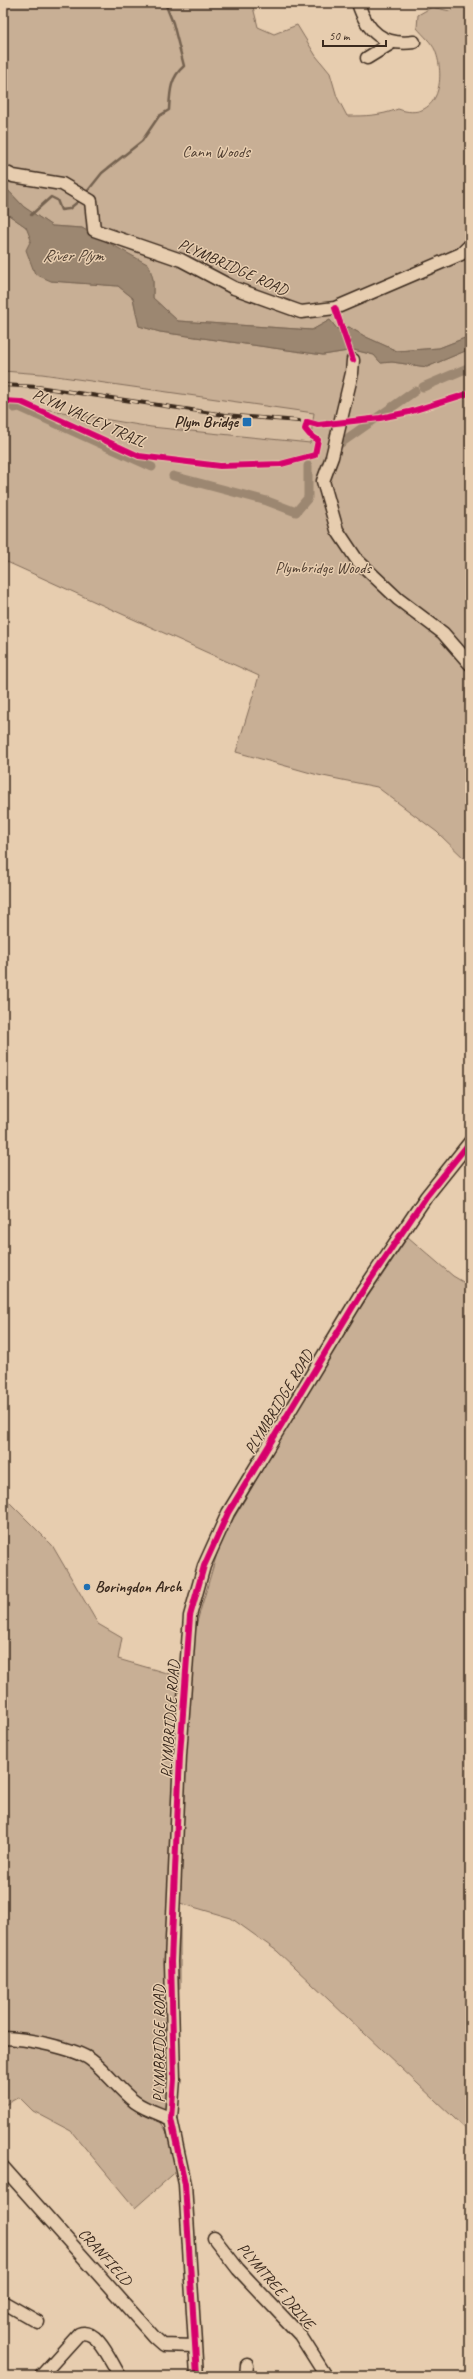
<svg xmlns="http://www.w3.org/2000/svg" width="473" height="2379" font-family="Caveat,sans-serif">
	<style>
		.built { fill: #d7bea2 }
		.green { fill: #c8af95; stroke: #826c5a }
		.water { fill: #9c8771; stroke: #756250 }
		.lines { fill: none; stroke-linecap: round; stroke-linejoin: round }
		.stream { stroke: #756250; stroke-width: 2.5 }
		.canal { stroke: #9c8771; stroke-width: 9 }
		.minor-casing { stroke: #3b2a1e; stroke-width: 15 }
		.minor { stroke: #e7cdaf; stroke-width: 12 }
		.rail-casing { stroke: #3b2a1e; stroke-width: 4 }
		.rail { stroke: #e7cdaf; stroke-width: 2.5; stroke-dasharray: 8; stroke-linecap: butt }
		.cycleway-casing { stroke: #e7cdaf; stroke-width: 8 }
		.cycleway { stroke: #d6006c; stroke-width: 6 }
		.poi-dot { fill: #1f6fb2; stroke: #e7cdaf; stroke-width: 1.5 }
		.labels { text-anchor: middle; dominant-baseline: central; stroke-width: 3; stroke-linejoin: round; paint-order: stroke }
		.park-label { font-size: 16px; fill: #503e30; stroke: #e7cdaf }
		.street-label { font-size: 16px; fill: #3b2a1e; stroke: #e7cdaf }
		.poi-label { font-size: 16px; font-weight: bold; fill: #3b2a1e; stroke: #e7cdaf; text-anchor: end }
		.water-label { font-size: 17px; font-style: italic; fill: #4e3d2f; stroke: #e7cdaf }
	</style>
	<rect width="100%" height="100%" fill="#e7cdaf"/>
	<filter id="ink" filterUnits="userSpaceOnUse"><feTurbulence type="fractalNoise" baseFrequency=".025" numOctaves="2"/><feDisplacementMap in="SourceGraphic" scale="8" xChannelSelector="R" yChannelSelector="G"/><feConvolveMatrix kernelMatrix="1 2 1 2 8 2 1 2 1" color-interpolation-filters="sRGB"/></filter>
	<g filter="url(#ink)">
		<path class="built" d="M3,371L42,374L314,412L310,443L151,427L3,401Z"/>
		<g class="green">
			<path d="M3,3H252L258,27L274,34L297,25L316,56L330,73L337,97L347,116C365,116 380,116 398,109C437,123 447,80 435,50C432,43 423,35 417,28L418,15L432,7L450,11L461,3H470V336L439,348L397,351L366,337L349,327L337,329L330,320L312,330L178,321L153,298V279L82,228L52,226L24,207L3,185Z"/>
			<path d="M3,211L26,227L51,281L118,286L133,298L139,326L160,332L323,355L354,350L374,355L381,363L392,362L427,367L470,349V864L437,832L377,787L318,775L236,752L259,676L7,562L3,565V402L151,427L310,443L314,413L42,374L3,371Z"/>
			<path d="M408,1237L453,1276L470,1286V2133L277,1951L231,1918L180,1903V1988L166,1991L169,2101L160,2121L167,2132L180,2168L135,2208L71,2131L33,2111L19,2097L3,2106V1496L52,1545L98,1624L122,1638L118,1659L187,1679L197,1622L221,1540L340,1338Z"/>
		</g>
		<path class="water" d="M3,185L24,207L52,226L82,228L149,265L153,279V298L178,321L312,330L330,320L337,329L349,327L366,337L397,351L439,348L470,336V349L427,367L392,362L381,363L374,355L354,350L323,355L160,332L139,326L133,298L118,286L51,281L35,274L26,250L31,240L26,227L3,211Z"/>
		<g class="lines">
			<g class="stream">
				<path d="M86,193L102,173L142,141L159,116L169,110C170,92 170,78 184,66L173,23L165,3"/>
				<path d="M31,215L51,197L57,200L61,210L69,209L80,200"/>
			</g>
			<g class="canal">
				<path d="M423,387L470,367"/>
				<path d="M14,408L19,407L152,467"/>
				<path d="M338,445L415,391"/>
				<path d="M173,476L267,501L296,512L308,498V466"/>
			</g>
			<g class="minor-casing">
				<g id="minor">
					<path d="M358,3C367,32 383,46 414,42"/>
					<path d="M367,58L393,42"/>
					<path d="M3,171L13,176L62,184L91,201L94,230L181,260L234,288L301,312L335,308L461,254L470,245"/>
					<path d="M353,360L352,373L332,457L323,481L337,530L357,560L398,599L443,633L470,664"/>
					<path d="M3,2038C24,2038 75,2048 91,2060C107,2072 119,2090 135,2102C146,2110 159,2113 171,2119"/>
					<path d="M3,2167L154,2337L163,2345L194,2346"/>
					<path d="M214,2238L238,2269L300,2335L326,2376"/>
					<path d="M3,2302L38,2322"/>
					<path d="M41,2376L79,2334C98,2327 111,2363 120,2376"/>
					<path d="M197,2376L185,2184L171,2119L174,2079L171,1962L180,1755L190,1616L204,1566L228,1513L360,1295L426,1197L470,1142"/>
					<path d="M246,2376L247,2365"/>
				</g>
			</g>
			<use href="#minor" class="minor"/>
			<g class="rail-casing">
				<path id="rail" d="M3,385L38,387L225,415L299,421"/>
			</g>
			<use href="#rail" class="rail"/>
			<g class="cycleway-casing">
				<g id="cycleway">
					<path d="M335,308L353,360"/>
					<path d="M3,401L21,402L139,456L220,466L281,464L315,455L318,440L310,435L305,429L307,422L318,425L380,418L409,412L470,393"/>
					<path d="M197,2376L185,2184L171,2119L174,2079L171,1962L180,1755L190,1616L204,1566L228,1513L360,1295L426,1197L470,1142"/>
				</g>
			</g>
			<use href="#cycleway" class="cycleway"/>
		</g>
	</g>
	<g class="poi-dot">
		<rect x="242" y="417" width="10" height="10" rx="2"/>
		<circle cx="87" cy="1587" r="4"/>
	</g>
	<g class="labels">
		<g class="park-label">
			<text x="216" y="152">Cann Woods</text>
			<text x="323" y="568">Plymbridge Woods</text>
		</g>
		<g class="street-label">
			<text transform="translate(233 267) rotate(24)">PLYMBRIDGE ROAD</text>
			<text transform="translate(89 418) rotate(24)">PLYM VALLEY TRAIL</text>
			<text transform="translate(279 1402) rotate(-59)">PLYMBRIDGE ROAD</text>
			<text transform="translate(170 1719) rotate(-86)">PLYMBRIDGE ROAD</text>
			<text transform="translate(159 2044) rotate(-90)">PLYMBRIDGE ROAD</text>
			<text transform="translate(105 2257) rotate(48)">CRANFIELD</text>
			<text transform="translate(276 2286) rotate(49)">PLYMTREE DRIVE</text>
		</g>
		<g class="poi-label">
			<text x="238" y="422">Plym Bridge</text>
			<text x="95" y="1587" text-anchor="start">Boringdon Arch</text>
		</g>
		<g class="water-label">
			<text x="73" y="255">River Plym</text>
		</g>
	</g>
	<rect width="473" height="2379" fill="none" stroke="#e7cdaf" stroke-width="16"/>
	<rect x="8" y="8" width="457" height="2363" fill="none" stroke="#3b2a1e" stroke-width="1.5" filter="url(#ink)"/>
	<path d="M323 40v6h63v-6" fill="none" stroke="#3b2a1e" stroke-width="2"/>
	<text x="329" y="40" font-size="12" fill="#3b2a1e" stroke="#e7cdaf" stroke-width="3" paint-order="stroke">50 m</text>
</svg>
